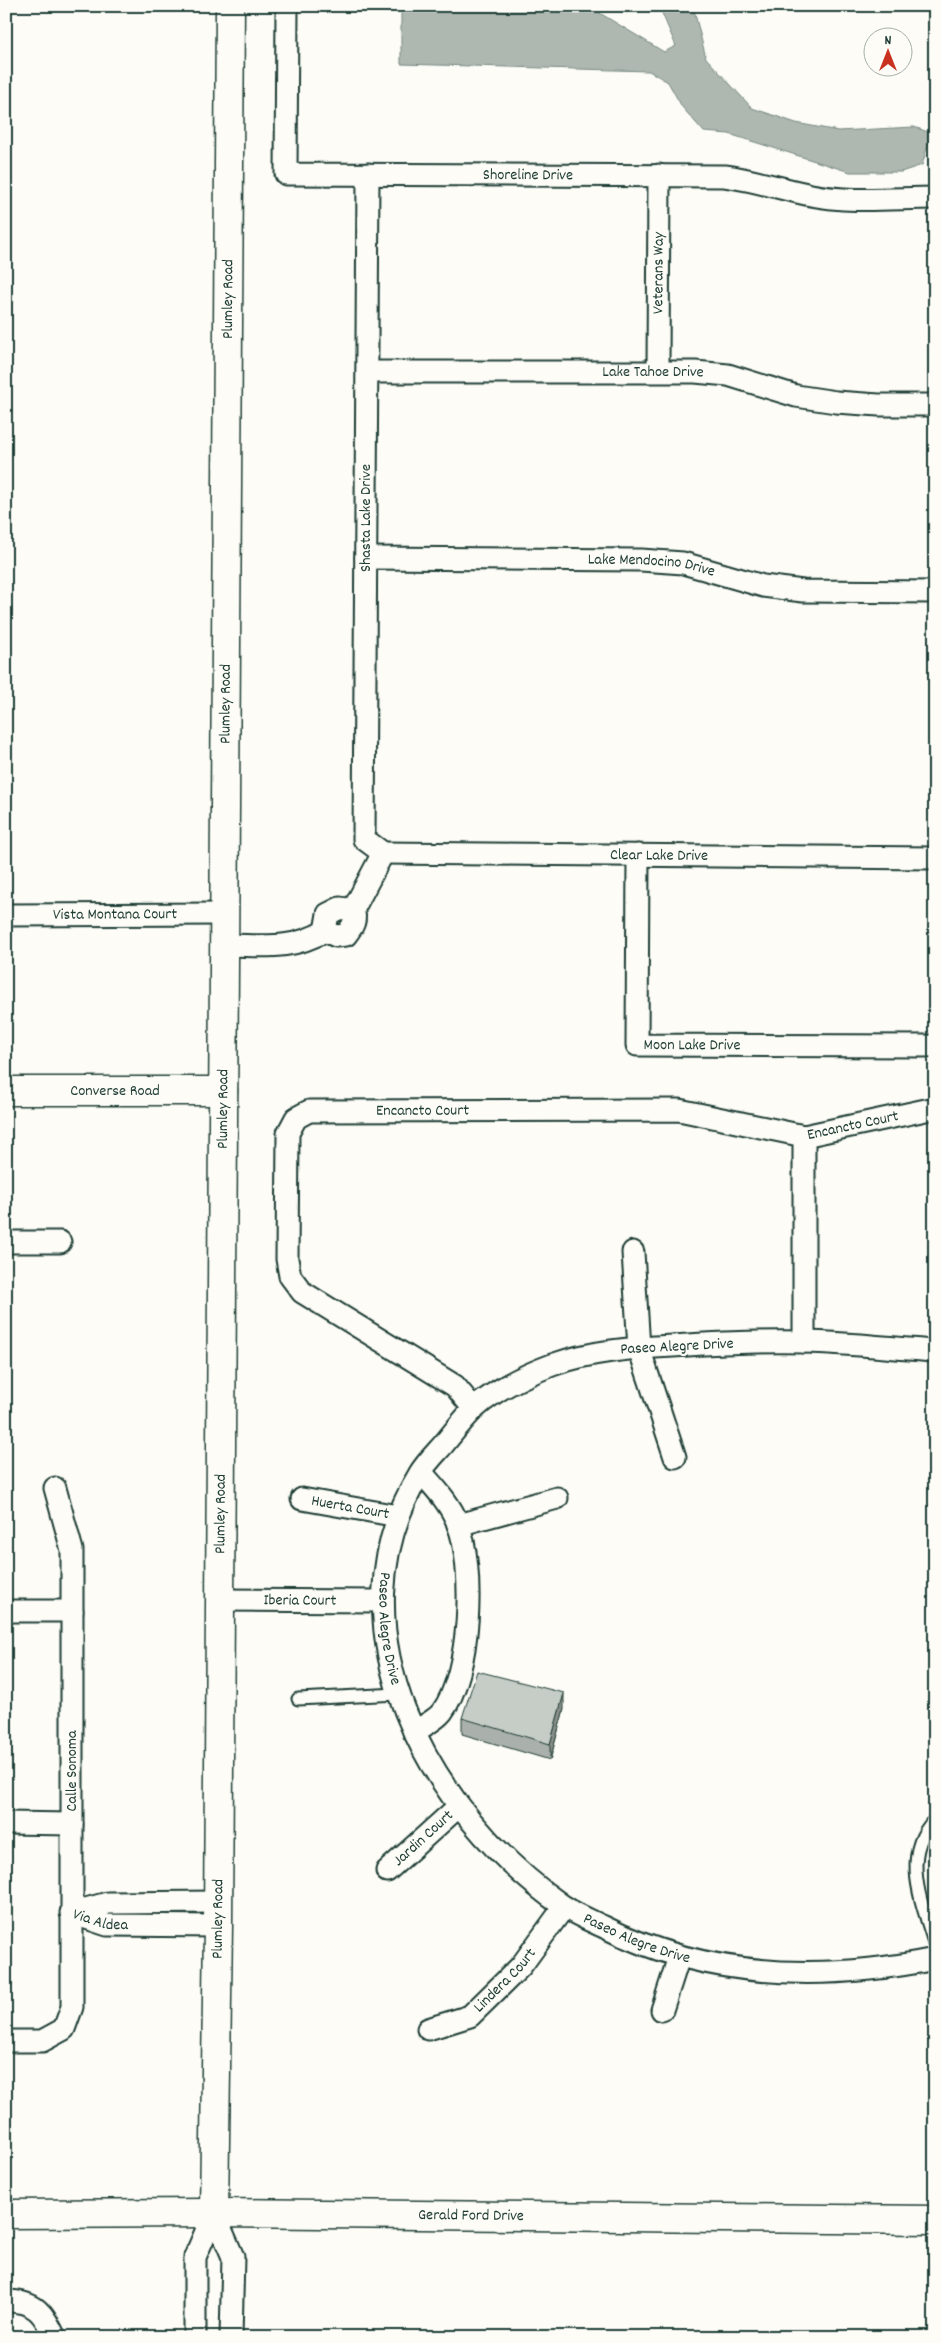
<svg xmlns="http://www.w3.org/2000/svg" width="941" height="2343" font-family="Dekko,sans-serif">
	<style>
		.water { fill: #aeb8b1; stroke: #75877f }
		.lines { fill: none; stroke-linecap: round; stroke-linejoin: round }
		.lane-casing { stroke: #1f3d34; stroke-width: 15 }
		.street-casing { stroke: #1f3d34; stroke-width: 25 }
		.secondary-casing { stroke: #1f3d34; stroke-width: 31 }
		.lane { stroke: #fdfcf7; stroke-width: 11 }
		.street { stroke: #fdfcf7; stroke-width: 21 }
		.secondary { stroke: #fdfcf7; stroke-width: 28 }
		.wall { fill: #aab0ab; stroke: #1f3d34 }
		.shaded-wall { fill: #8b908b; stroke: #1f3d34 }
		.building { fill: #c6cdc7; stroke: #1f3d34 }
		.labels { text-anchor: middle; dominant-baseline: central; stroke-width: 4.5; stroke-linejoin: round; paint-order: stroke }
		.street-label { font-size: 16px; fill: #1f3d34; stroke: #fdfcf7 }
	</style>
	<rect width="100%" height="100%" fill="#fdfcf7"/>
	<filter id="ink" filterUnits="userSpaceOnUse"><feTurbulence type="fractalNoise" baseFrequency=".02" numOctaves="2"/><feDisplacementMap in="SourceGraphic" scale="10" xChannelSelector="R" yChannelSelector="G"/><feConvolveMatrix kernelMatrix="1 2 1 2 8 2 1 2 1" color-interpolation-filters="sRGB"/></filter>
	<g filter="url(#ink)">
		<path class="water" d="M401,6H601L598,12L664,52L676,46L659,6H693L706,58L752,108L796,123L838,131L914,127L928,132V145L922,165L901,172H850L729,134L704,132L682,107L668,82L649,71L401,64Z"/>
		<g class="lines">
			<g class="lane-casing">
				<g id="lane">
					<path d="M298,1699L398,1694"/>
					<path d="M935,1819C899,1855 923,1905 935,1946"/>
				</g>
			</g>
			<g class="street-casing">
				<g id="street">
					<path id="s1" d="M287,6L286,174L725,176C754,180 782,189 811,195C851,203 895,198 935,198"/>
					<path d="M368,174L364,839L383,853"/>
					<path id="s2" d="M658,371L659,175"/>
					<path id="s3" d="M368,372H695L728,375L796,396L836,402L879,405H935"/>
					<path id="s4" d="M366,558L641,560L683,563L763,586L803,591L935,592"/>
					<path id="s5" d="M383,853L935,858"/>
					<path id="s6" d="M638,855L637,1045L935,1046"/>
					<path id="s7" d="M6,915L224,914"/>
					<path d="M325,931L336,936L346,935C353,926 357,920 353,910L383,853"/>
					<path d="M224,945C262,945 290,951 325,931L328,914L340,908L353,910"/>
					<path d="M6,1242H60"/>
					<path d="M633,1252L639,1348L675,1457"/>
					<path d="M804,1342V1136"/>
					<path id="s8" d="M935,1351C891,1348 848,1343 804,1342C761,1341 717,1343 673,1346C632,1348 591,1351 552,1365C525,1375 498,1388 476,1407C464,1418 453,1433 443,1445C435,1454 426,1463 420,1473C325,1628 430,1813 563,1906C575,1914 589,1920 602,1926C707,1979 821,1982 935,1959"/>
					<path id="s9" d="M474,1409L455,1386L302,1292L290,1276L287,1259L288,1133L296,1118L309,1111L679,1110L804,1136L935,1108"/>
					<path id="s10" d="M302,1499L398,1516"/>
					<path d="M458,1525L557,1498"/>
					<path id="s11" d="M219,1600L382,1601"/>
					<path d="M6,1611H72"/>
					<path d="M414,1732C423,1726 436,1720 442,1712C471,1673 475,1568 458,1524C450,1503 435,1488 421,1472"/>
					<path d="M6,1823L72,1824"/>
					<path id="s12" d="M387,1871L459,1806"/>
					<path id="s13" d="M217,1902L108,1903L71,1913L107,1925L218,1926"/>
					<path d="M662,2010L679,1957"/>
					<path id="s14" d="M428,2029L470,2016L521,1966L564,1907"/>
					<path d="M6,2041H42L64,2029L72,2007V1550L55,1488"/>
					<path d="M214,2213L233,2257L231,2337"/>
					<path d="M6,2301C36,2301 43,2313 55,2337"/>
					<path d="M195,2337V2257L214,2213"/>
				</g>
			</g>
			<g class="secondary-casing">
				<g id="secondary">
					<path id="s15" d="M6,1091H223"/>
					<path id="s16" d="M214,2213L218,1926L230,6"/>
					<path id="s17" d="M6,2214L214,2213L935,2220"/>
				</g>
			</g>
			<use href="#lane" class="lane"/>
			<use href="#street" class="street"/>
			<use href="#secondary" class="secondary"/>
		</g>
		<path class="wall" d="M564,1709L550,1760L462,1734V1718Z"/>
		<path class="shaded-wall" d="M564,1693V1709L550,1760V1744Z"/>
		<path class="building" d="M477,1671L564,1693L550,1744L462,1718Z"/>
	</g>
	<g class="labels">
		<g class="street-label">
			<text stroke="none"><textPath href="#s1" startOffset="410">Shoreline Drive</textPath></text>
			<text stroke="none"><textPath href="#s2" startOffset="98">Veterans Way</textPath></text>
			<text stroke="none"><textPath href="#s16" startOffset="1914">Plumley Road</textPath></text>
			<text stroke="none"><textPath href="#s3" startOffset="285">Lake Tahoe Drive</textPath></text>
			<text transform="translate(366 518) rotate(-90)">Shasta Lake Drive</text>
			<text stroke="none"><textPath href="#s4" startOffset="286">Lake Mendocino Drive</textPath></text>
			<text stroke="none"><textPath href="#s16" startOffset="1509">Plumley Road</textPath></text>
			<text stroke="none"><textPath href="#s5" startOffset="276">Clear Lake Drive</textPath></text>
			<text stroke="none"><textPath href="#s7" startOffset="109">Vista Montana Court</textPath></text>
			<text stroke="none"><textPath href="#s6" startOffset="245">Moon Lake Drive</textPath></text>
			<text stroke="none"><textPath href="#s15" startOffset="109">Converse Road</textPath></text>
			<text stroke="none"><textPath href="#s16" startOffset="1104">Plumley Road</textPath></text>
			<text stroke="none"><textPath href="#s9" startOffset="518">Encancto Court</textPath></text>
			<text stroke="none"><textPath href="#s9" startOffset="952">Encancto Court</textPath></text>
			<text transform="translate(677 1347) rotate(-3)">Paseo Alegre Drive</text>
			<text stroke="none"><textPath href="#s10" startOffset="49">Huerta Court</textPath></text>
			<text stroke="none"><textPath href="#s16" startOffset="699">Plumley Road</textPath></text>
			<text stroke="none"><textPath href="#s11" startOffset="81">Iberia Court</textPath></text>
			<text stroke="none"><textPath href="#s8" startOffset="722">Paseo Alegre Drive</textPath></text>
			<text transform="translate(72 1771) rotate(-90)">Calle Sonoma</text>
			<text stroke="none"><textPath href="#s12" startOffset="49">Jardin Court</textPath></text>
			<text stroke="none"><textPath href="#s13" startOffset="178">Via Aldea</textPath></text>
			<text stroke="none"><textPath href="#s16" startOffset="294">Plumley Road</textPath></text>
			<text stroke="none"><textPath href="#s8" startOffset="1142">Paseo Alegre Drive</textPath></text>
			<text stroke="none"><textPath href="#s14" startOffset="94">Lindera Court</textPath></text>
			<text stroke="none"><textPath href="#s17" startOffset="465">Gerald Ford Drive</textPath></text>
		</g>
	</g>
	<rect width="941" height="2343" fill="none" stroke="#fdfcf7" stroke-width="25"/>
	<rect x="12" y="12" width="916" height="2318" fill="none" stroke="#1f3d34" stroke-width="2" filter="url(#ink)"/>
	<g transform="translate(888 52)"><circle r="24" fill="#fdfcf7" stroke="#a4b0a9"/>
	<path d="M0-4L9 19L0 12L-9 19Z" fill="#c8321e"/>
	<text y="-8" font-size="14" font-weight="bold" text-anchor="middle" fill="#1f3d34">N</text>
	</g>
</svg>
